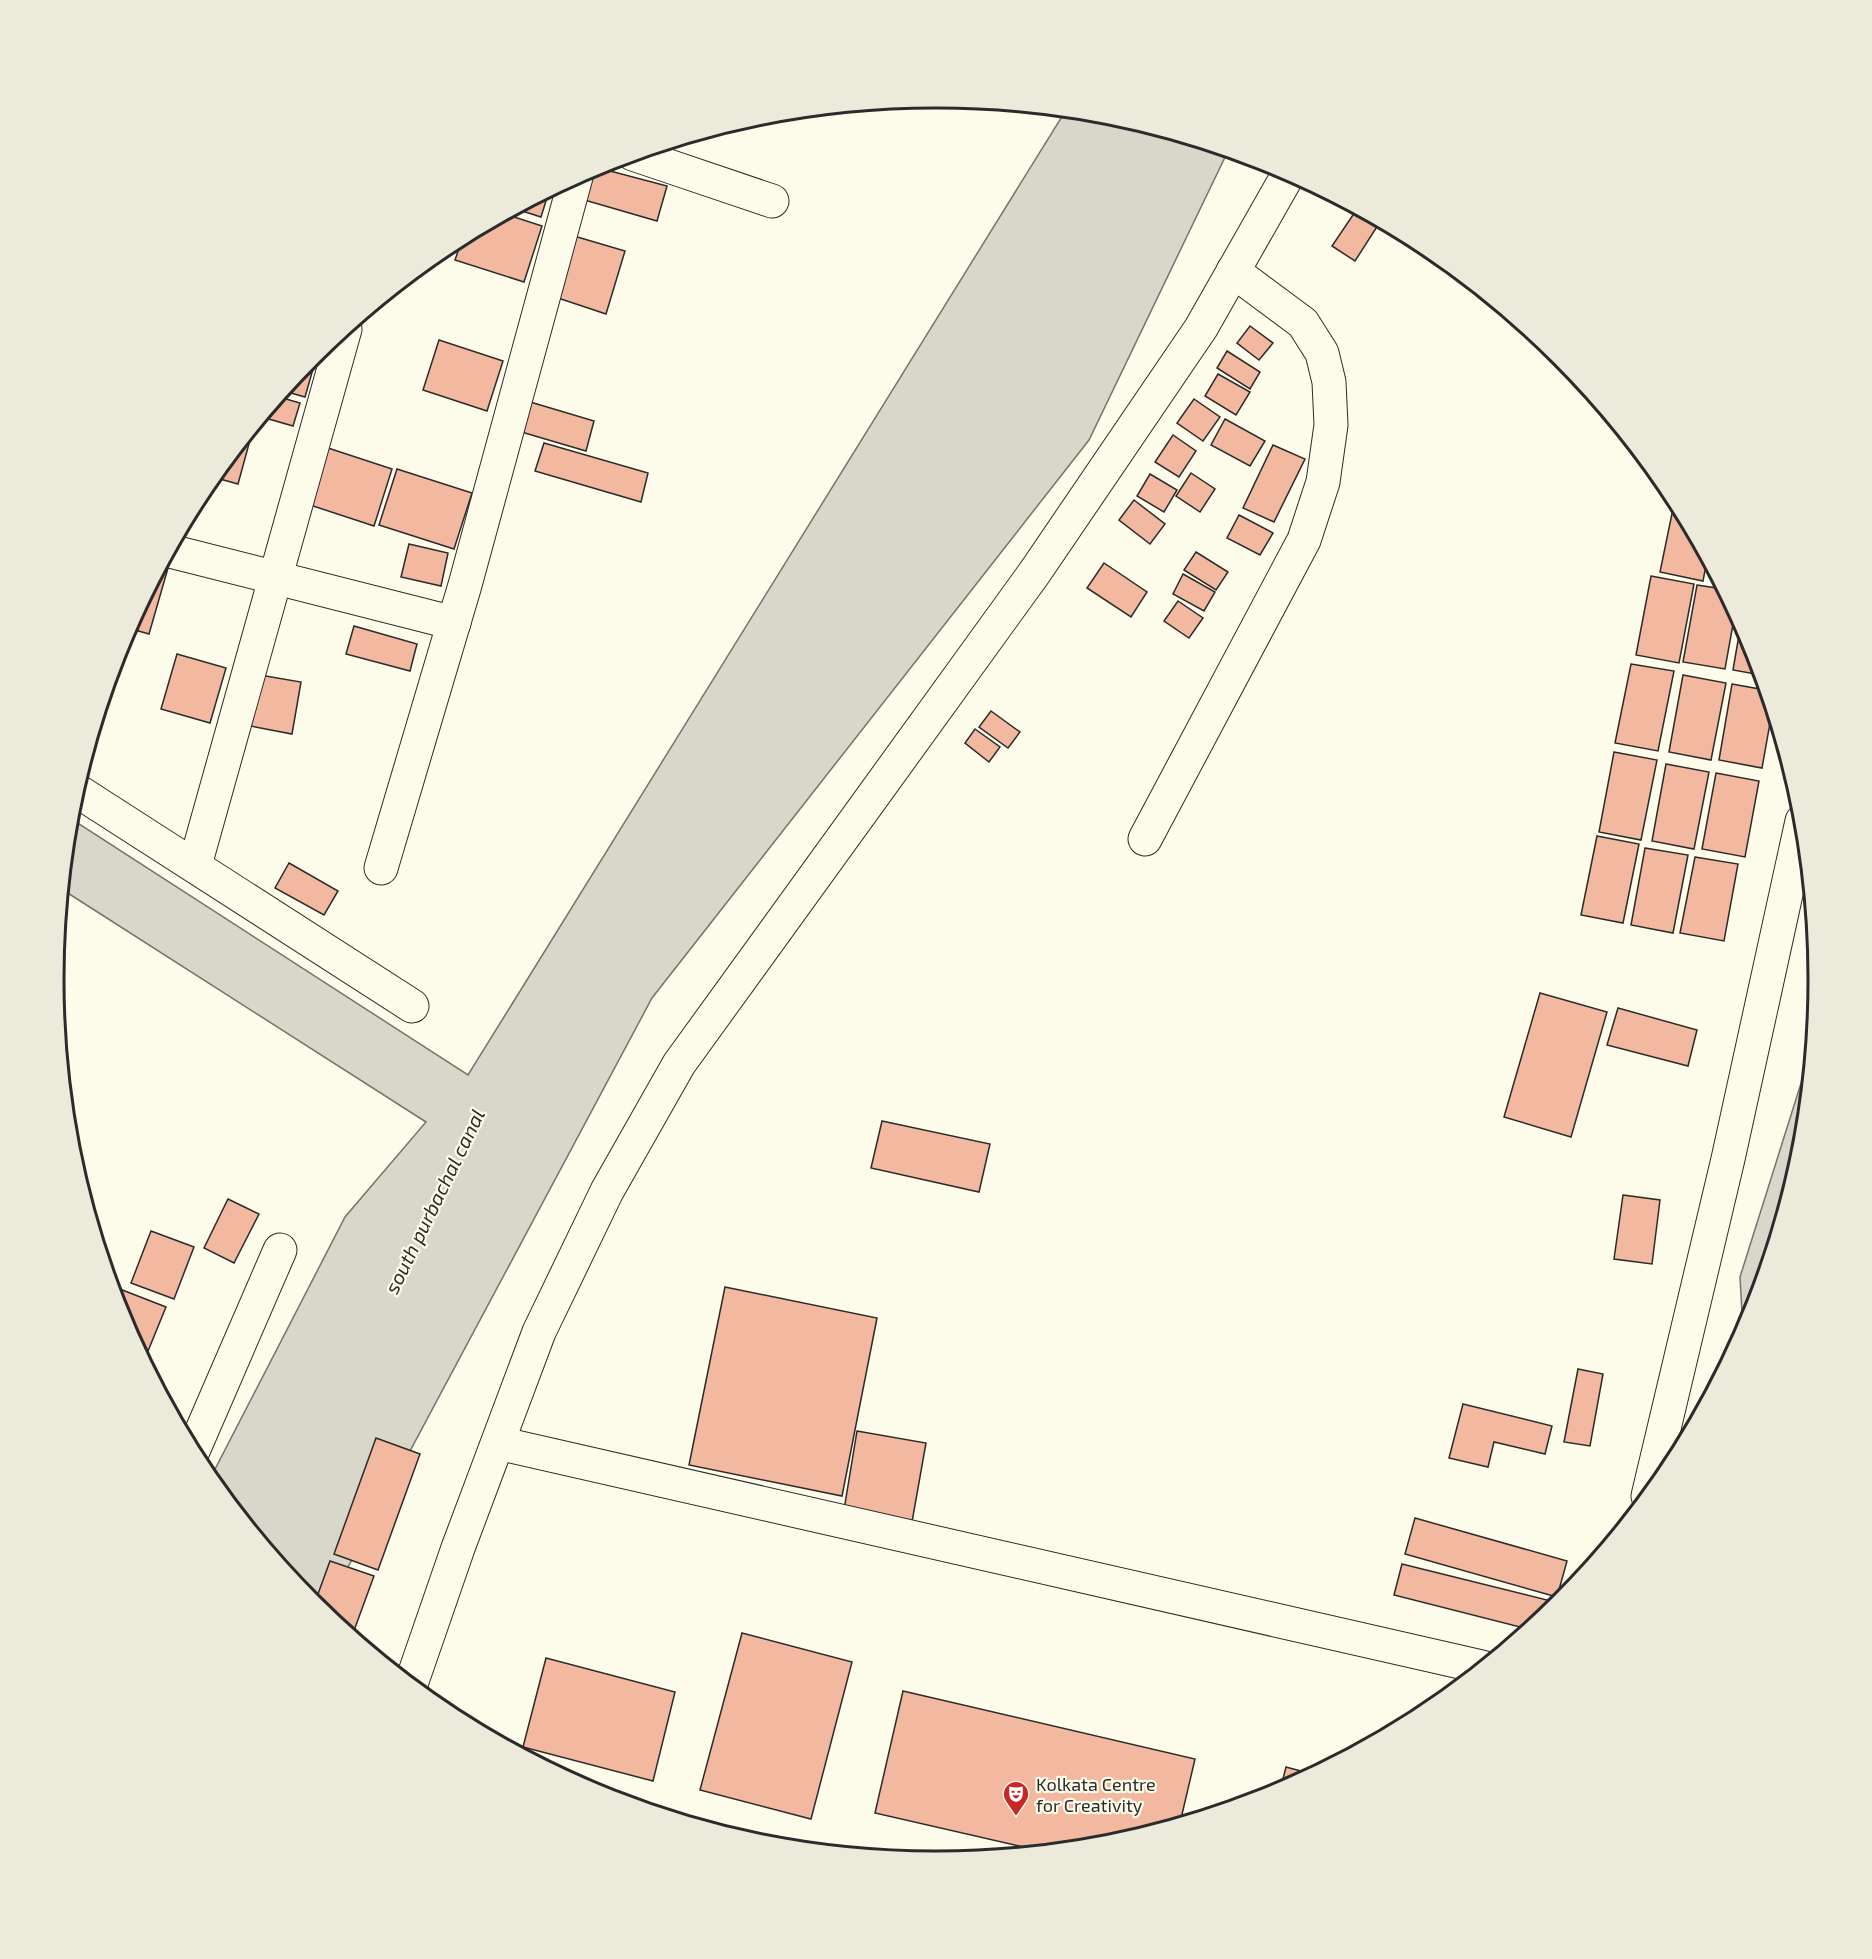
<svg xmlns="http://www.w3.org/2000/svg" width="1872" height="1959" font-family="'Exo 2',sans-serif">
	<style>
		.water { fill: #d8d7c9; stroke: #74746e; stroke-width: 1.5 }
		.building { fill: #f2b8a0; stroke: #2b2b2b; stroke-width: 1.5 }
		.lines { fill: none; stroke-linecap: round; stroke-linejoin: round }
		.street-casing { stroke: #2b2b2b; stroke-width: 35 }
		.street { stroke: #fdfbea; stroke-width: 33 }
		.labels { text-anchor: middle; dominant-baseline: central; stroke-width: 4.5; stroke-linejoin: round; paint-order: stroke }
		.poi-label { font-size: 18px; fill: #2b2b2b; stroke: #fdfbea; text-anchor: start }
		.water-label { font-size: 20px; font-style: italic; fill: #2b2b2b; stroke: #fdfbea }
		.rim { fill: none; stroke: #2b2b2b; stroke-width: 3 }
	</style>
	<rect width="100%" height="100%" fill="#fdfbea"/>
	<g class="water">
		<path d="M1066,110L1108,115L1228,151L1089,440L652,998L324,1612L312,1603L210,1479L345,1217L426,1122L63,890L70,818L468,1075Z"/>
		<path d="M1812,1042L1801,1152L1751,1317L1743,1331L1740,1277L1803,1077Z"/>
	</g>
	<g class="building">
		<path d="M595,167L667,186L657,221L581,199L590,169Z"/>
		<path d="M549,191L541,217L516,209Z"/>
		<path d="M1357,209L1380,222L1355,261L1332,246Z"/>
		<path d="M505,214L542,226L524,282L455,260L463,237Z"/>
		<path d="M574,236L625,251L606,314L555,297Z"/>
		<path d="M1250,326L1273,343L1259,360L1237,343Z"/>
		<path d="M439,340L503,361L487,411L423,390Z"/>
		<path d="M1227,351L1260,372L1250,389L1217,368Z"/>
		<path d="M304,366L313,369L305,397L284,391Z"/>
		<path d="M1218,374L1250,392L1236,415L1205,396Z"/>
		<path d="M279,397L300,403L293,426L262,417Z"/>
		<path d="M1194,399L1220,417L1203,441L1177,423Z"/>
		<path d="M527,401L594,421L586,451L518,431Z"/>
		<path d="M1225,419L1265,441L1250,466L1211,445Z"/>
		<path d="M253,429L238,484L213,477Z"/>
		<path d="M1173,435L1196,451L1179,477L1155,462Z"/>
		<path d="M544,443L648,473L641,502L535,471Z"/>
		<path d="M1273,445L1305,459L1274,522L1243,508Z"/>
		<path d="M322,446L392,469L374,526L304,503Z"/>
		<path d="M397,469L472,493L454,549L379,525Z"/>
		<path d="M1191,473L1215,489L1200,512L1176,496Z"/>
		<path d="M1150,474L1177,490L1164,512L1137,496Z"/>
		<path d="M1675,499L1707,560L1703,581L1660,572Z"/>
		<path d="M1134,500L1165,524L1150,544L1119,520Z"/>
		<path d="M1239,515L1273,533L1260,555L1227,538Z"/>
		<path d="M409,544L448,553L441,586L401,577Z"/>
		<path d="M1196,552L1228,572L1216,590L1184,570Z"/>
		<path d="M1104,563L1147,592L1131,617L1087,588Z"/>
		<path d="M161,567L168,568L149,634L128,628Z"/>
		<path d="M1183,574L1215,592L1204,611L1173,594Z"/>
		<path d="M1651,576L1694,584L1679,663L1636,655Z"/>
		<path d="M1697,585L1723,589L1735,613L1725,669L1683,662Z"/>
		<path d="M1178,601L1203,618L1189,638L1164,621Z"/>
		<path d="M1741,623L1751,642L1761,675L1733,670Z"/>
		<path d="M354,626L417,644L410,671L346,654Z"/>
		<path d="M177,654L226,668L210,723L161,709Z"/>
		<path d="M1631,664L1674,671L1658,751L1615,743Z"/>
		<path d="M254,674L301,682L292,734L245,725Z"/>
		<path d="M1683,675L1726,683L1711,760L1669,752Z"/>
		<path d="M1732,684L1765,690L1772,712L1762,768L1719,760Z"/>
		<path d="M991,711L1020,732L1008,748L979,727Z"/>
		<path d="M975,729L1000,747L989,762L965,743Z"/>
		<path d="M1614,752L1657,760L1641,840L1599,832Z"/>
		<path d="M1666,764L1709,772L1694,849L1652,841Z"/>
		<path d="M1716,773L1759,781L1745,857L1702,849Z"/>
		<path d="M1597,836L1639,844L1623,923L1581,915Z"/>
		<path d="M1645,848L1688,855L1673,933L1631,925Z"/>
		<path d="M1695,857L1738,864L1724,941L1680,933Z"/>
		<path d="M289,863L338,891L324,915L275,888Z"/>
		<path d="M1540,993L1607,1012L1571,1137L1504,1117Z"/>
		<path d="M1618,1008L1697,1030L1688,1066L1607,1045Z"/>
		<path d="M882,1121L990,1144L979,1192L871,1168Z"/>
		<path d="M1623,1195L1660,1200L1652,1264L1614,1259Z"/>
		<path d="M228,1199L259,1214L234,1263L204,1248Z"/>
		<path d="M151,1231L194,1247L174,1299L131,1283Z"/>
		<path d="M112,1286L166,1307L148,1351L137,1347L121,1317Z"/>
		<path d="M725,1287L877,1318L842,1496L689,1465Z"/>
		<path d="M1578,1369L1603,1374L1590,1446L1564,1442Z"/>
		<path d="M1463,1404L1552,1426L1545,1454L1494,1442L1488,1467L1449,1458Z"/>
		<path d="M857,1431L926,1443L912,1522L844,1510Z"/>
		<path d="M376,1438L420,1454L378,1570L334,1554Z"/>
		<path d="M1415,1518L1567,1561L1557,1597L1405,1554Z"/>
		<path d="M330,1561L374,1576L352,1636L314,1605Z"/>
		<path d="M1402,1564L1559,1603L1528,1629L1394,1595Z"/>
		<path d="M742,1633L852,1662L811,1819L700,1790Z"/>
		<path d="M546,1658L675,1692L653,1781L523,1747Z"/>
		<path d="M903,1691L1195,1759L1180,1823L1108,1845L1041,1851L875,1813Z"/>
		<path d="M1286,1767L1312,1774L1280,1791Z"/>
	</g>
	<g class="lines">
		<g class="street-casing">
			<g id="street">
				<path d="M633,154L772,201"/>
				<path d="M170,551L454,623"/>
				<path d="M76,790L412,1006"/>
				<path d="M1145,839L1304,540L1323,482L1331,425L1329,382L1322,353L1303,323L1233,271"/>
				<path d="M195,865L345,329"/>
				<path d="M381,868L465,585L576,177"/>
				<path d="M498,1443L1482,1667"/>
				<path d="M193,1451L280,1250"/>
				<path d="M1648,1496L1728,1159L1802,821"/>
				<path d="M411,1684L458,1548L539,1332L607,1191L679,1064L1035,572L1201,328L1289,173"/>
			</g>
		</g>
		<use href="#street" class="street"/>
	</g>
	<defs>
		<g id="theatre-pin" transform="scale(1.35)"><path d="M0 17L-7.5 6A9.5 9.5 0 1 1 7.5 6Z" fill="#c62828" stroke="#fdfbea"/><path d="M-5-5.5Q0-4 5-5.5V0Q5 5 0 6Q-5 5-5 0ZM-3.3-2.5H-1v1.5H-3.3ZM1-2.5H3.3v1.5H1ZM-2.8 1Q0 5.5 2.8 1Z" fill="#fff"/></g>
	</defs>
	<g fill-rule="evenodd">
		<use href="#theatre-pin" x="1016" y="1794"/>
	</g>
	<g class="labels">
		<g class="poi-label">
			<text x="1036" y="1784">Kolkata Centre<tspan x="1036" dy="21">for Creativity</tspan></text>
		</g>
		<g class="water-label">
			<text transform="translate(434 1201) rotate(-64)">south purbachal canal</text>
		</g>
	</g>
	<path d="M0 0H1872V1959H0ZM935 108H937A871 871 0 0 1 1808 979V980A871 871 0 0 1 937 1851H935A871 871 0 0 1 64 980V979A871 871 0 0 1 935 108Z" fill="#eceadb" fill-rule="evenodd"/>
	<path class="rim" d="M935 108H937A871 871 0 0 1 1808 979V980A871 871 0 0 1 937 1851H935A871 871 0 0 1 64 980V979A871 871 0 0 1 935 108Z"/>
</svg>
